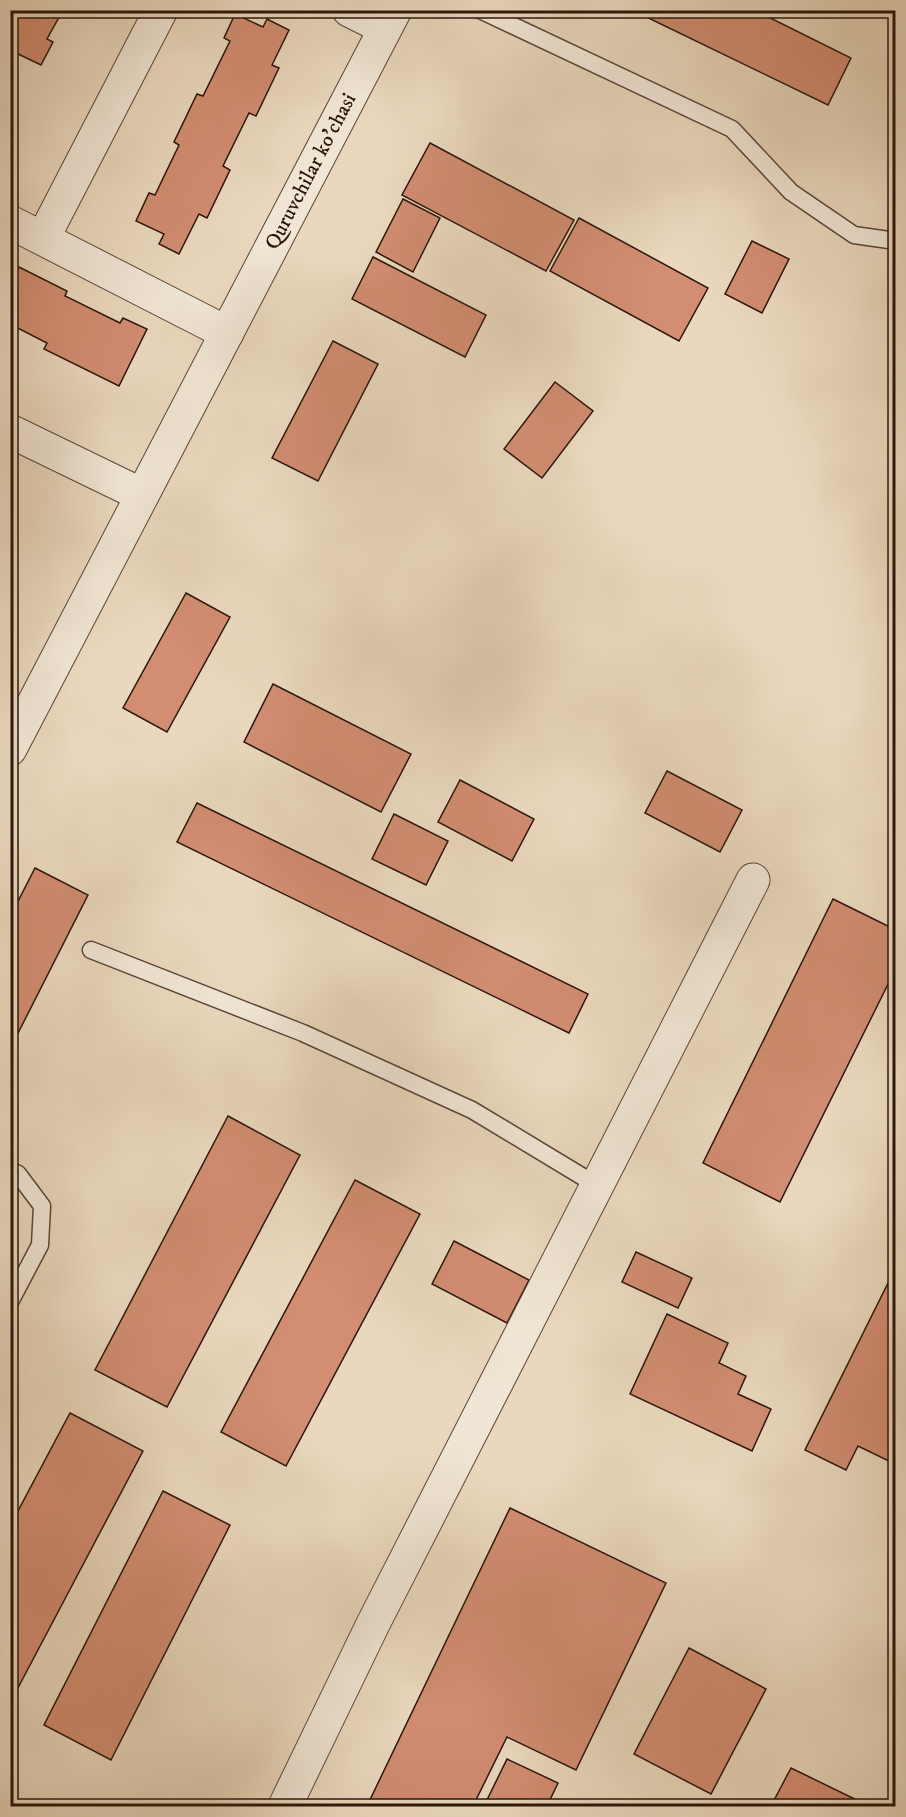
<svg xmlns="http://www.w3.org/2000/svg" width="906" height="1817" font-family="'IM FELL DW Pica',serif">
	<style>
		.building { fill: #d28d72; stroke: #2a160b; stroke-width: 1.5 }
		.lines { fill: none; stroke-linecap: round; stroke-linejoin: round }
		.lane-casing { stroke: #5a4638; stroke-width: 19 }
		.street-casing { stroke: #5a4638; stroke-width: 35 }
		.lane { stroke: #f1e6d5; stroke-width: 16 }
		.street { stroke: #f1e6d5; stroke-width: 33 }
		.labels { text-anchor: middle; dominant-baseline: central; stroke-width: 5; stroke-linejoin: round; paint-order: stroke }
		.street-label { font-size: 21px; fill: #2a160b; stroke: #f1e6d5 }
	</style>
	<rect width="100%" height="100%" fill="#ead8be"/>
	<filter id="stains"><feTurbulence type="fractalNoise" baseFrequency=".00333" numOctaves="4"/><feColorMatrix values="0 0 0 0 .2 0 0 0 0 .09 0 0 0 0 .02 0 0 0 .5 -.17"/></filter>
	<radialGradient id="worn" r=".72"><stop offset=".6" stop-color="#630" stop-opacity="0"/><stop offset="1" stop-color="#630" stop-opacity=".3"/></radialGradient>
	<g class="building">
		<path d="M10,10H63L47,39L53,42L41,65L14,52L10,57Z"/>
		<path d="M632,10H754L851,58L828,105Z"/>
		<path d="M235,14L263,27L267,19L289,30L272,65L279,68L256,116L249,113L223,166L230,170L207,218L199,214L179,254L159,244L164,234L136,221L149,193L155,195L179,145L174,142L197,94L203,96L230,41L224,38Z"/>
		<path d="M430,143L574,220L546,271L402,195Z"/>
		<path d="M403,199L440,218L413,272L376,252Z"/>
		<path d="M579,218L708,288L679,341L550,271Z"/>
		<path d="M752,241L789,259L762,313L725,294Z"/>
		<path d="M373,257L486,315L465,357L352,299Z"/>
		<path d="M19,267L67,291L65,296L120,323L123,318L147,329L119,386L44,349L47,343L10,324V270L16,273Z"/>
		<path d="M333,341L378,364L318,481L272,458Z"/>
		<path d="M555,382L593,411L542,478L504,449Z"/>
		<path d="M186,593L230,617L167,732L123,708Z"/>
		<path d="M273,684L411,754L381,812L244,742Z"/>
		<path d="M667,771L742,810L720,852L645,813Z"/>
		<path d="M460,780L534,819L512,861L438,822Z"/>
		<path d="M197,803L588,994L569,1033L177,842Z"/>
		<path d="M394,814L448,841L426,885L372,859Z"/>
		<path d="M35,868L88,895L10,1049V917Z"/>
		<path d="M833,899L896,930V968L780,1202L703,1163Z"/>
		<path d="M228,1116L300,1155L167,1407L95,1370Z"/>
		<path d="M355,1180L420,1214L286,1466L221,1432Z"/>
		<path d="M454,1241L529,1280L507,1323L432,1284Z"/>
		<path d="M636,1252L692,1278L678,1308L622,1282Z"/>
		<path d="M896,1267V1462L895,1464L858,1446L846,1470L805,1450Z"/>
		<path d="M667,1314L728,1343L719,1363L746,1376L738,1394L771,1409L752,1451L630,1394Z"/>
		<path d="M70,1413L143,1451L10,1703V1526Z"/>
		<path d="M163,1491L230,1525L111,1760L44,1725Z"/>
		<path d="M510,1508L666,1583L576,1770L507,1737L473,1806H367Z"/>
		<path d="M689,1648L766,1689L711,1794L634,1754Z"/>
		<path d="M507,1759L558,1783L547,1806H484Z"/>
		<path d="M791,1768L869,1806H771Z"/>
	</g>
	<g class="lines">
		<g class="lane-casing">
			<g id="lane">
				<path d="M480,10L732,129L791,192L854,235L896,241"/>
				<path d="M91,950L303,1033L472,1110L598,1186"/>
				<path d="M10,1170L18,1174L42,1206L40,1245L10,1302"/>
			</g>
		</g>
		<g class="street-casing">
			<g id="street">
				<path d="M349,10L385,28"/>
				<path d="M10,222L227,333"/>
				<path d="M43,238L161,10"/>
				<path d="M10,431L142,495"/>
				<path id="s1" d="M10,749L395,10"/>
				<path d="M285,1806L373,1624L753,880"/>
			</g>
		</g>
		<use href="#lane" class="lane"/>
		<use href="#street" class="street"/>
	</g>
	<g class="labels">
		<g class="street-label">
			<text stroke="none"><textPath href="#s1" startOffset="651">Quruvchilar ko'chasi</textPath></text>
		</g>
	</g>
	<rect width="906" height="1817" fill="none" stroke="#ead8be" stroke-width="36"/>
	<rect x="12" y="12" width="882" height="1793" fill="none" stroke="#2a160b" stroke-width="3"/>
	<rect x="18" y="18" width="870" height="1781" fill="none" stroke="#2a160b" stroke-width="1.5"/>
	<rect width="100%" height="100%" filter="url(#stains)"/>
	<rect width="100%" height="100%" fill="url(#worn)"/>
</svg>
